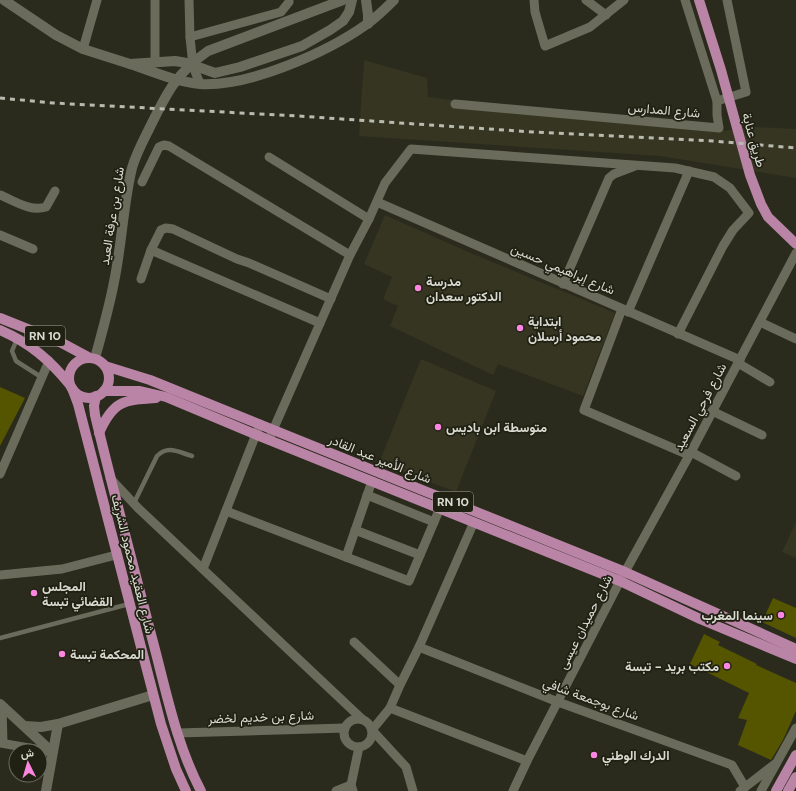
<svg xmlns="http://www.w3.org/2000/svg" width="796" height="791" font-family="'DM Sans',Vazirmatn,sans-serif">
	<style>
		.built { fill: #353522 }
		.building { fill: #550 }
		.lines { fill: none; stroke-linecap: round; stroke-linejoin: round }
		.service { stroke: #6a6b5b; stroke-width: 4.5 }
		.minor { stroke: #6a6b5b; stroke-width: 9 }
		.tertiary { stroke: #6a6b5b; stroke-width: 10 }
		.secondary { stroke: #6a6b5b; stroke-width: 10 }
		.primary { stroke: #b984a5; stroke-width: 10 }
		.rail { stroke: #b9bab0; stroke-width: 3; stroke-dasharray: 5 5; stroke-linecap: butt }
		.poi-dot { fill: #fd86e1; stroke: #202113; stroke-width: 1.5 }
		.labels { text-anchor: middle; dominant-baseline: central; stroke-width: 3.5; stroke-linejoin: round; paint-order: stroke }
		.shield { fill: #202113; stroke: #a2a298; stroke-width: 1 }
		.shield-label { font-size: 12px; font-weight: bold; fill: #d9dad1 }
		.street-label { font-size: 13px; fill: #d9dad1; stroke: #202113 }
		.poi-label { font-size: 13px; font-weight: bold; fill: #d9dad1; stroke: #202113; text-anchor: start }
	</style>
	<rect width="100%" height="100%" fill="#2a2b1d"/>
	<g class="built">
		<path d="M364,60L427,78L428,97L712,132L755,127L796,129V178L660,156L359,136Z"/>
		<path d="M385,215L466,251L615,313L583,396L498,364L493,375L390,326L398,306L383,299L392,277L364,264Z"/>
		<path d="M421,359L496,391L456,492L379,463Z"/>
		<path d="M796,522V558L782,552Z"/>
	</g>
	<g class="building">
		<path d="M0,387L25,398L0,446Z"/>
		<path d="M773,598L796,608V638L762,622Z"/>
		<path d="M704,634L720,642L718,645L757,664L756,665L796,683V711L783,740L771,760L738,745L747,720L738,718L749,693L690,664Z"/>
	</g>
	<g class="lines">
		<g class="service">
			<path d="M17,339L12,351L16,361L41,377"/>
			<path d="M134,503L157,456C168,445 178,452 192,456"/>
			<path d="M0,638L129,604"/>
		</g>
		<g class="minor">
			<path d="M189,0L190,37L193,66L200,84"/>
			<path d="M534,0L535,12L545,46L590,27L624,0"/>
			<path d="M586,0L606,15"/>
			<path d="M685,0L717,101"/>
			<path d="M190,37L281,12L289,2V0"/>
			<path d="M83,49L97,0"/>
			<path d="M155,61V0"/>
			<path d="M455,104L719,128L717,115V101L746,92L727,0"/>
			<path d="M269,157L369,219"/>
			<path d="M142,182L159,147L164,145L169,146L350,255"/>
			<path d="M0,195C15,201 30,212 46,207L55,191"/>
			<path d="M377,202L740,360"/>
			<path d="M0,235L33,249"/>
			<path d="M151,250L161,230L166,228L173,229L237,259L249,263L331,299"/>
			<path d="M141,279L151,250L320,323"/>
			<path d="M563,284L609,178L614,174L635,166"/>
			<path d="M622,309L584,410L689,455"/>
			<path d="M628,312L689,171"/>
			<path d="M760,322L796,339"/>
			<path d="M738,363L770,382"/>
			<path d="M712,411L762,435"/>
			<path d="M270,437L350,255L369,219L385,183L411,149L675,168L714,177L730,188L749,213L733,230L723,246L678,334"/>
			<path d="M691,452L736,476"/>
			<path d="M0,474L49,361"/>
			<path d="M110,478L138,508L362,719"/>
			<path d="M367,495L434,522"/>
			<path d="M226,511L346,557L372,481"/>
			<path d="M355,530L420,555"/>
			<path d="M346,557L409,581L440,508"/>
			<path d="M203,569L260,424"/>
			<path d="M0,575L62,569L116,555"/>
			<path d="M354,642L400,685"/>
			<path d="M419,647L558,702L732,765L745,787"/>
			<path d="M2,706L3,743"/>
			<path d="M390,708L527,761"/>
			<circle cx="358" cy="733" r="14"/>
			<path d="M178,733L345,728"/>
			<path d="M0,743L52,752"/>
			<path d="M336,791L351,785"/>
			<path d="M353,791L351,785L359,747"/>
			<path d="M413,791L406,767L372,730L390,708L400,685L419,647L474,522"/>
			<path d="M513,791L527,761L620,581L691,452L796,253"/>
			<path d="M740,791L775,764"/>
			<path d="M761,791L796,728"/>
		</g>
		<g class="tertiary">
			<path d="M4,0L56,35L83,49L130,64"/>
			<path d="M352,0L349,12L343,21L330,30L302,46L240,67L215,73L187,63L175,61L130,64C152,71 176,82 200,84C249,87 328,52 367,24C377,17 386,8 394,0"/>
			<path d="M366,0L368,15V24"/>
			<path d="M0,704L52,752"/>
			<path d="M25,726L41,727L58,724"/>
			<path d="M46,791L58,724L153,695"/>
		</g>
		<path class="secondary" d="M95,358C102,333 109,308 114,282C122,244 123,205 132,168C136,154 143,141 149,129C166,94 176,73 208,51L343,0"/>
		<g class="primary">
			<path d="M699,0L721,70L750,175L761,204L768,217L796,244"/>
			<path d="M0,318L60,342L88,357"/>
			<path d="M0,330C30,343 50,360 70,385"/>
			<circle cx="89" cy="378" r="20"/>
			<path d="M105,366L150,380L625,572L796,649"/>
			<path d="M72,388L78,404L161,724L176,769L186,791"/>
			<path d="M104,391H140L166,397L269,440L620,581L700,619L796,659"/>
			<path d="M96,396L94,406L95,415C113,490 133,564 152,638C166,690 176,744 201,791"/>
			<path d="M99,433C113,401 123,400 156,398"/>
			<path d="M776,791L796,755"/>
			<path d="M788,791L796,777"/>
		</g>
		<path class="rail" d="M0,98L53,103L298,116L533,132L713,141L796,148"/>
	</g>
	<g class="poi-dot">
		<circle cx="418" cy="288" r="4"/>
		<circle cx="520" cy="328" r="4"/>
		<circle cx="438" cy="427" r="4"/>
		<circle cx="34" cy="593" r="4"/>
		<circle cx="781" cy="615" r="4"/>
		<circle cx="62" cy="654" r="4"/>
		<circle cx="727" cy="666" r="4"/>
		<circle cx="594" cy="755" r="4"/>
	</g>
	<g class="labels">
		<g class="shield">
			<rect x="25" y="326" width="40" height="20" rx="3"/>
			<rect x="433" y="492" width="40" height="20" rx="3"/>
		</g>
		<g class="shield-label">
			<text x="45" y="336">RN 10</text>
			<text x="453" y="502">RN 10</text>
		</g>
		<g class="street-label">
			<text transform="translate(664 110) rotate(5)">شارع المدارس</text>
			<text transform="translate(754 140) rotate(74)">طريق عنابة</text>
			<text transform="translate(112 216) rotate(-81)">شارع بن عرفة العيد</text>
			<text transform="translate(563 269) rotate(23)">شارع إبراهيمي حسين</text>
			<text transform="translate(700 407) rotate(-62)">شارع فرحي السعيد</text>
			<text transform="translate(380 459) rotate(22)">شارع الأمير عبد القادر</text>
			<text transform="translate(133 564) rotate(76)">شارع العقيد محمود الشريف</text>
			<text transform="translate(585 622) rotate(-63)">شارع حميدان عيسى</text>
			<text transform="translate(591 699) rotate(20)">شارع بوجمعة شافي</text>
			<text transform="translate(261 717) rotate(-2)">شارع بن خديم لخضر</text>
		</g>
		<g class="poi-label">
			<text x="426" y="281">مدرسة<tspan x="426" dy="15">الدكتور سعدان</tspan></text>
			<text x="528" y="321">ابتداية<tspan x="528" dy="15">محمود أرسلان</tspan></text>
			<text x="446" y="427">متوسطة ابن باديس</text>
			<text x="42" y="586">المجلس<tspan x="42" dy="15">القضائي تبسة</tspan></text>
			<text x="773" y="615" text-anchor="end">سينما المغرب</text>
			<text x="70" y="654">المحكمة تبسة</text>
			<text x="719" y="666" text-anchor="end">مكتب بريد - تبسة</text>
			<text x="602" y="755">الدرك الوطني</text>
		</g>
	</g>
	<g transform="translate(28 763) rotate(355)"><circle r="19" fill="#202113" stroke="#6a6b5f"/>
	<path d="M0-3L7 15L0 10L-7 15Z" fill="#fd86e1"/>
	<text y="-6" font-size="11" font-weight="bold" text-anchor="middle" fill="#d9dad1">ش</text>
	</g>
</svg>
